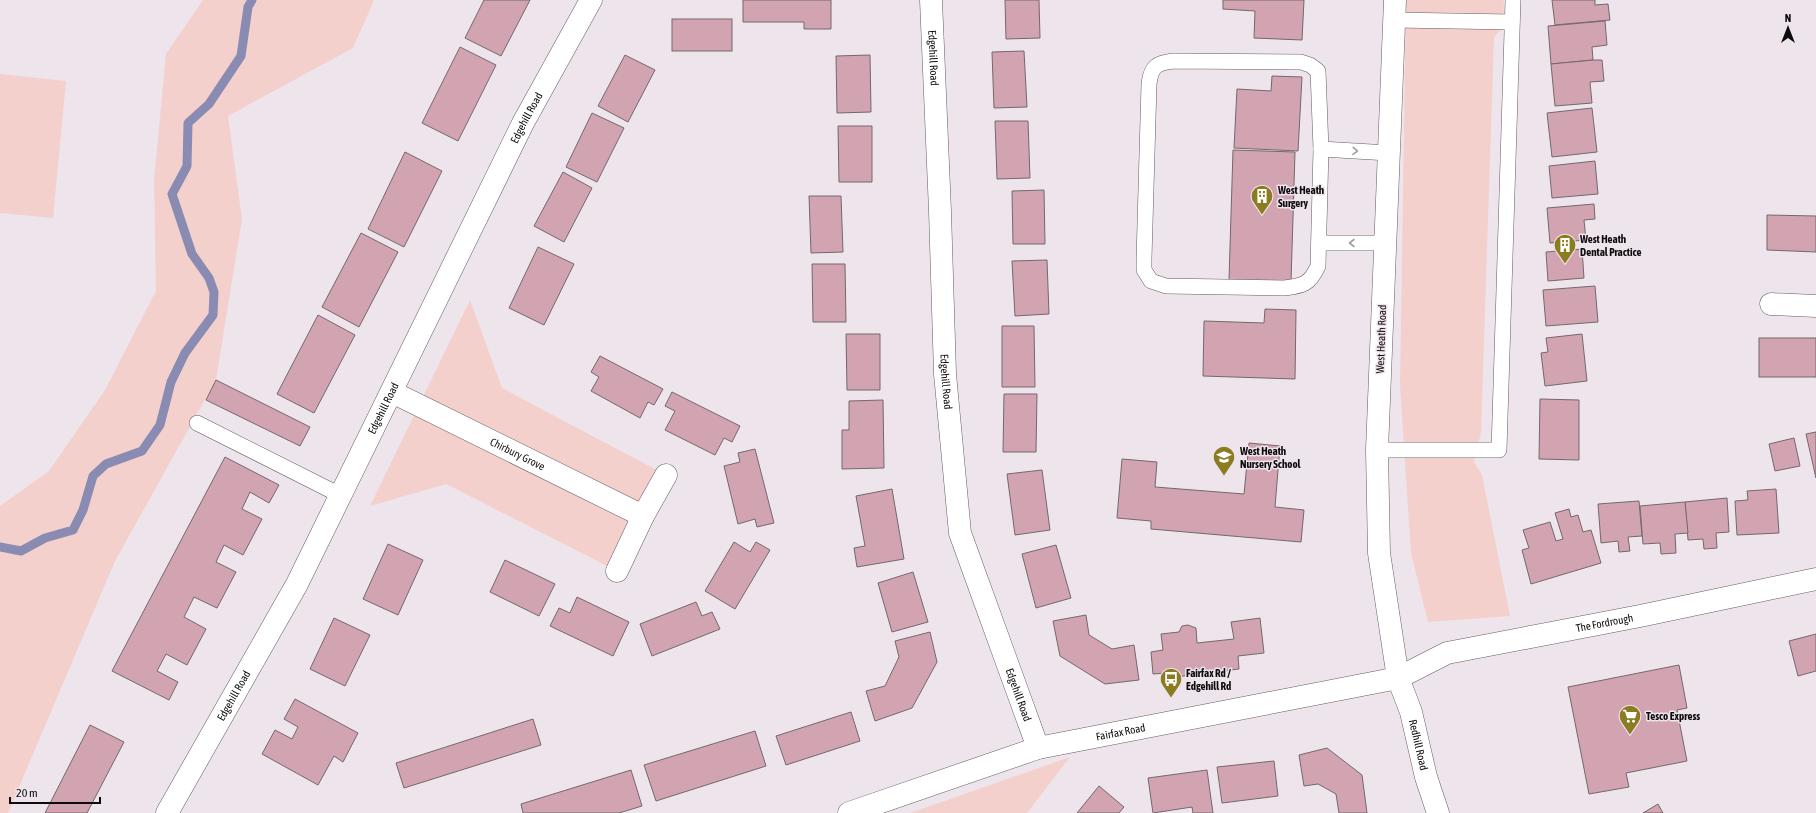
<svg xmlns="http://www.w3.org/2000/svg" width="1816" height="813" font-family="'Asap Condensed',sans-serif">
	<style>
		.green { fill: #f4d0cd }
		.lines { fill: none; stroke-linecap: round; stroke-linejoin: round }
		.stream { stroke: #8a8bb2; stroke-width: 9 }
		.building { fill: #d2a4b2; stroke: #73686b }
		.service-casing { stroke: #655c63; stroke-width: 16 }
		.minor-casing { stroke: #655c63; stroke-width: 23 }
		.tertiary-casing { stroke: #655c63; stroke-width: 23 }
		.service { stroke: #fff; stroke-width: 15 }
		.minor { stroke: #fff; stroke-width: 22 }
		.tertiary { stroke: #fff; stroke-width: 22 }
		.oneway { stroke: #9f9d9e }
		.labels { text-anchor: middle; dominant-baseline: central; stroke-width: 3; stroke-linejoin: round; paint-order: stroke }
		.street-label { font-size: 11px; fill: #0e0b0d; stroke: #eee4ec }
		.poi-label { font-size: 11px; font-weight: bold; fill: #0e0b0d; stroke: #eee4ec; text-anchor: start }
	</style>
	<rect width="100%" height="100%" fill="#eee4ec"/>
	<g class="green">
		<path d="M203,0H374L353,48L228,116L242,219L216,380L115,561L8,813H0V506L49,471L105,390L156,291L154,180L166,54Z"/>
		<path d="M1406,0H1504L1503,27L1494,37L1481,432L1474,462L1482,475L1510,616L1428,622L1411,553L1400,385Z"/>
		<path d="M0,74L66,81L53,218L0,213Z"/>
		<path d="M470,300L502,388L666,475L617,571L446,484L370,506Z"/>
		<path d="M1070,757L1027,813H910Z"/>
	</g>
	<g class="lines">
		<path class="stream" d="M0,547L21,551L45,538L73,530L83,510L93,476L106,464L142,451L160,425L171,382L185,353L213,315L214,292L209,278L192,254L172,194L187,166L188,123L209,104L241,56L248,7L252,0"/>
	</g>
	<g class="building">
		<path d="M484,0H530L501,56L465,38Z"/>
		<path d="M743,0H831V29H804V22H743Z"/>
		<path d="M1005,0H1039L1040,38L1006,39Z"/>
		<path d="M1223,0H1304L1302,40L1254,38L1255,11L1223,9Z"/>
		<path d="M1552,0H1595V5L1608,4L1610,20L1555,25Z"/>
		<rect x="672" y="19" width="60" height="32"/>
		<path d="M1605,21L1607,45L1592,47L1593,60L1551,64L1548,26Z"/>
		<path d="M460,47L496,65L458,141L422,123Z"/>
		<path d="M1024,51L1027,107L994,108L992,52Z"/>
		<path d="M625,55L655,70L628,122L598,106Z"/>
		<path d="M870,55L871,112L837,113L836,56Z"/>
		<path d="M1593,60H1602L1604,81L1590,82L1592,103L1555,106L1551,64Z"/>
		<path d="M1272,76L1302,77L1298,151L1234,148L1237,89L1271,91Z"/>
		<path d="M1592,108L1597,152L1552,157L1547,113Z"/>
		<path d="M592,113L624,128L597,182L566,167Z"/>
		<path d="M995,121H1028L1030,178L997,179Z"/>
		<path d="M838,126H872V182H839Z"/>
		<path d="M1233,150L1295,152L1291,282L1229,280Z"/>
		<path d="M405,152L442,171L404,247L368,229Z"/>
		<path d="M1595,161L1598,194L1552,198L1549,166Z"/>
		<path d="M563,172L592,188L564,242L534,226Z"/>
		<path d="M1044,190L1045,244H1013L1012,191Z"/>
		<path d="M809,196H841L843,252L811,253Z"/>
		<path d="M1594,204L1595,219L1584,220L1586,240L1550,243L1547,208Z"/>
		<path d="M1767,215L1816,216V252L1767,250Z"/>
		<path d="M361,233L398,252L359,327L322,307Z"/>
		<path d="M538,247L574,264L544,325L509,308Z"/>
		<path d="M1582,249L1584,278L1548,281L1546,252Z"/>
		<path d="M1047,260L1049,314L1015,316L1012,261Z"/>
		<path d="M812,264H845L846,322H813Z"/>
		<path d="M1595,286L1598,322L1546,326L1543,290Z"/>
		<path d="M1265,309L1296,310L1295,379L1203,376L1204,321L1264,323Z"/>
		<path d="M318,315L355,335L314,413L277,394Z"/>
		<path d="M1002,326H1034L1035,387H1002Z"/>
		<path d="M846,334H880V390H847Z"/>
		<path d="M1582,334L1587,381L1545,386L1541,353L1548,352L1546,338Z"/>
		<rect x="1759" y="338" width="57" height="39"/>
		<path d="M600,356L663,389L654,405L648,402L640,418L591,391L599,377L591,372Z"/>
		<path d="M216,380L310,427L300,446L206,400Z"/>
		<path d="M672,392L740,426L732,442L724,438L715,455L665,430L675,411L665,406Z"/>
		<path d="M1004,394H1037L1036,452H1003Z"/>
		<path d="M1540,399L1579,400V460L1539,459Z"/>
		<path d="M883,400L884,468L842,469V430H849V401Z"/>
		<path d="M1816,432V478L1806,434Z"/>
		<path d="M1794,438L1800,466L1775,471L1769,444Z"/>
		<path d="M1249,443L1280,446L1275,507L1304,510L1301,542L1151,529V521L1117,518L1122,459L1157,462L1155,487L1244,494Z"/>
		<path d="M755,449L774,523L757,527L755,519L738,524L724,466L740,462L738,453Z"/>
		<path d="M225,457L279,485L269,503L250,492L242,509L262,519L243,555L224,545L216,562L236,572L217,608L194,597L184,617L206,629L187,665L166,654L157,671L178,682L169,700L112,671Z"/>
		<path d="M1042,470L1050,530L1015,535L1007,474Z"/>
		<path d="M892,489L904,559L857,567L854,548L865,546L856,496Z"/>
		<path d="M1776,489L1779,533L1737,535L1735,501L1748,500L1747,491Z"/>
		<path d="M1727,498L1729,532L1716,533L1717,548L1704,549L1703,539L1688,540L1685,502Z"/>
		<path d="M1639,501L1642,536L1628,537L1630,551L1619,552L1618,541L1601,543L1598,504Z"/>
		<path d="M1685,502L1688,533L1675,534L1676,553L1661,554L1660,543L1643,544L1640,506Z"/>
		<path d="M1569,509L1571,517L1578,515L1583,532L1591,530L1601,563L1531,584L1522,550L1529,548L1523,530L1550,522L1556,541L1563,539L1555,513Z"/>
		<path d="M734,542L750,552L756,542L770,550L735,609L705,591Z"/>
		<path d="M388,544L423,560L398,615L363,599Z"/>
		<path d="M1056,545L1071,598L1036,608L1022,554Z"/>
		<path d="M505,560L555,584L539,616L490,592Z"/>
		<path d="M913,572L928,622L892,632L878,583Z"/>
		<path d="M577,597L629,622L613,656L550,626L559,608L570,613Z"/>
		<path d="M696,602L702,616L712,612L720,629L652,656L640,624Z"/>
		<path d="M1086,615L1089,635L1112,649L1134,645L1139,680L1105,684L1060,656L1053,621Z"/>
		<path d="M334,618L370,635L345,686L310,669Z"/>
		<path d="M1260,618L1264,653L1238,656L1239,669L1168,678L1167,673L1153,674L1151,652L1163,650L1161,634L1179,632L1182,626L1188,625L1196,628L1197,643L1234,639L1231,622Z"/>
		<path d="M930,632L937,662L912,708L875,721L866,691L885,686L899,657L895,641Z"/>
		<path d="M1816,634V671L1798,676L1789,641Z"/>
		<path d="M1679,665L1687,708L1677,710L1687,761L1626,773L1629,787L1589,794L1568,687Z"/>
		<path d="M295,699L358,733L343,762L334,756L318,785L262,754L275,730L292,739L298,727L284,719Z"/>
		<path d="M851,712L860,741L786,765L776,736Z"/>
		<path d="M533,719L541,745L404,788L396,763Z"/>
		<path d="M90,725L124,742L87,813H45Z"/>
		<path d="M755,731L766,766L656,801L644,765Z"/>
		<path d="M1327,748L1362,775L1367,813H1339L1336,794L1318,784L1304,786L1299,755Z"/>
		<path d="M1274,761L1278,796L1222,803L1217,767Z"/>
		<path d="M631,770L642,806L619,813H523L521,804Z"/>
		<path d="M1207,770L1213,813H1193L1192,807L1153,813L1148,778Z"/>
		<path d="M1099,786L1124,807L1119,813H1077Z"/>
		<path d="M1658,804L1663,813H1643Z"/>
	</g>
	<g class="lines">
		<g class="service-casing">
			<g id="service">
				<path d="M1394,20L1512,22"/>
				<path d="M1173,61L1301,62L1310,65L1318,71L1321,149L1318,266C1310,284 1303,286 1284,288L1166,286L1151,281L1144,270V259L1149,84C1151,66 1157,63 1173,61Z"/>
				<path d="M1321,149L1389,153"/>
				<path d="M1319,243H1385"/>
				<path d="M197,423L340,495"/>
				<path d="M1377,450H1499L1513,0"/>
			</g>
		</g>
		<g class="minor-casing">
			<g id="minor">
				<path id="s1" d="M931,0L940,211L945,374L960,533L1038,748"/>
				<path d="M1771,304L1816,306"/>
				<path id="s2" d="M392,392L643,516"/>
				<path d="M617,571L643,516L666,475"/>
				<path id="s3" d="M167,813L297,584L523,123L591,0"/>
				<path id="s4" d="M849,813L1038,748L1398,678L1447,653L1640,616L1816,579"/>
			</g>
		</g>
		<g class="tertiary-casing">
			<g id="tertiary">
				<path id="s5" d="M1395,0L1377,450L1379,553L1398,678L1411,712L1426,777L1438,813"/>
			</g>
		</g>
		<use href="#service" class="service"/>
		<use href="#minor" class="minor"/>
		<use href="#tertiary" class="tertiary"/>
	</g>
	<defs><path id="oneway-chevron" d="M-2-3.5L2.5 0L-2 3.5" fill="none" stroke-width="1.6" stroke-linecap="round" stroke-linejoin="round"/></defs>
	<g class="oneway">
		<use href="#oneway-chevron" transform="translate(1355 151) rotate(3)"/>
		<use href="#oneway-chevron" transform="translate(1352 243) rotate(180)"/>
	</g>
	<defs>
		<g id="building-pin" transform="scale(1.15)"><path d="M0 17L-7.5 6A9.5 9.5 0 1 1 7.5 6Z" fill="#8b7b21" stroke="#eee4ec"/><path d="M-4-6H4V6H1V3H-1V6H-4ZM-2.5-4.3h1.7v1.8h-1.7ZM.8-4.3h1.7v1.8H.8ZM-2.5-1h1.7V.8h-1.7ZM.8-1h1.7V.8H.8Z" fill="#fff"/></g>
		<g id="school-pin" transform="scale(1.15)"><path d="M0 17L-7.5 6A9.5 9.5 0 1 1 7.5 6Z" fill="#8b7b21" stroke="#eee4ec"/><path d="M0-5L7-2L0 1L-7-2ZM-4 1L0 2.5L4 1V4Q0 6-4 4Z" fill="#fff"/></g>
		<g id="bus-pin" transform="scale(1.15)"><path d="M0 17L-7.5 6A9.5 9.5 0 1 1 7.5 6Z" fill="#8b7b21" stroke="#eee4ec"/><path d="M-5-6H5V4H4V6H2V4H-2V6H-4V4H-5ZM-3.5-4V0h7V-4ZM-3.5 1.2v1.5H-2V1.2ZM2 1.2v1.5H3.5V1.2Z" fill="#fff"/></g>
		<g id="supermarket-pin" transform="scale(1.15)"><path d="M0 17L-7.5 6A9.5 9.5 0 1 1 7.5 6Z" fill="#8b7b21" stroke="#eee4ec"/><path d="M-6-5.5h2.5l.6 2H6L4.5 2H-2.5L-4.4-4H-6ZM-1.5 3.2a1.3 1.3 0 1 0 .1 0ZM3 3.2a1.3 1.3 0 1 0 .1 0Z" fill="#fff"/></g>
	</defs>
	<g fill-rule="evenodd">
		<use href="#building-pin" x="1262" y="196"/>
		<use href="#building-pin" x="1565" y="245"/>
		<use href="#school-pin" x="1224" y="457"/>
		<use href="#bus-pin" x="1171" y="679"/>
		<use href="#supermarket-pin" x="1630" y="716"/>
	</g>
	<g class="labels">
		<g class="street-label">
			<text stroke="none"><textPath href="#s1" startOffset="58">Edgehill Road</textPath></text>
			<text stroke="none"><textPath href="#s3" startOffset="783">Edgehill Road</textPath></text>
			<text transform="translate(1381 339) rotate(-88)">West Heath Road</text>
			<text stroke="none"><textPath href="#s1" startOffset="382">Edgehill Road</textPath></text>
			<text stroke="none"><textPath href="#s3" startOffset="459">Edgehill Road</textPath></text>
			<text stroke="none"><textPath href="#s2" startOffset="140">Chirbury Grove</textPath></text>
			<text stroke="none"><textPath href="#s4" startOffset="782">The Fordrough</textPath></text>
			<text stroke="none"><textPath href="#s1" startOffset="706">Edgehill Road</textPath></text>
			<text stroke="none"><textPath href="#s3" startOffset="135">Edgehill Road</textPath></text>
			<text stroke="none"><textPath href="#s4" startOffset="284">Fairfax Road</textPath></text>
			<text stroke="none"><textPath href="#s5" startOffset="750">Redhill Road</textPath></text>
		</g>
		<g class="poi-label">
			<text x="1278" y="190">West Heath<tspan x="1278" dy="13">Surgery</tspan></text>
			<text x="1580" y="239">West Heath<tspan x="1580" dy="13">Dental Practice</tspan></text>
			<text x="1240" y="451">West Heath<tspan x="1240" dy="13">Nursery School</tspan></text>
			<text x="1186" y="673">Fairfax Rd /<tspan x="1186" dy="13">Edgehill Rd</tspan></text>
			<text x="1646" y="716">Tesco Express</text>
		</g>
	</g>
	<g transform="translate(1788 28)" stroke="#eee4ec" stroke-width="3" paint-order="stroke">
	<path d="M0-3L7 15L0 10L-7 15Z" fill="#0e0b0d"/>
	<text y="-6" font-size="11" font-weight="bold" text-anchor="middle" fill="#0e0b0d">N</text>
	</g>
	<path d="M10 797v6h90v-6" fill="none" stroke="#0e0b0d" stroke-width="2"/>
	<text x="16" y="797" font-size="12" fill="#0e0b0d" stroke="#eee4ec" stroke-width="3" paint-order="stroke">20 m</text>
</svg>
